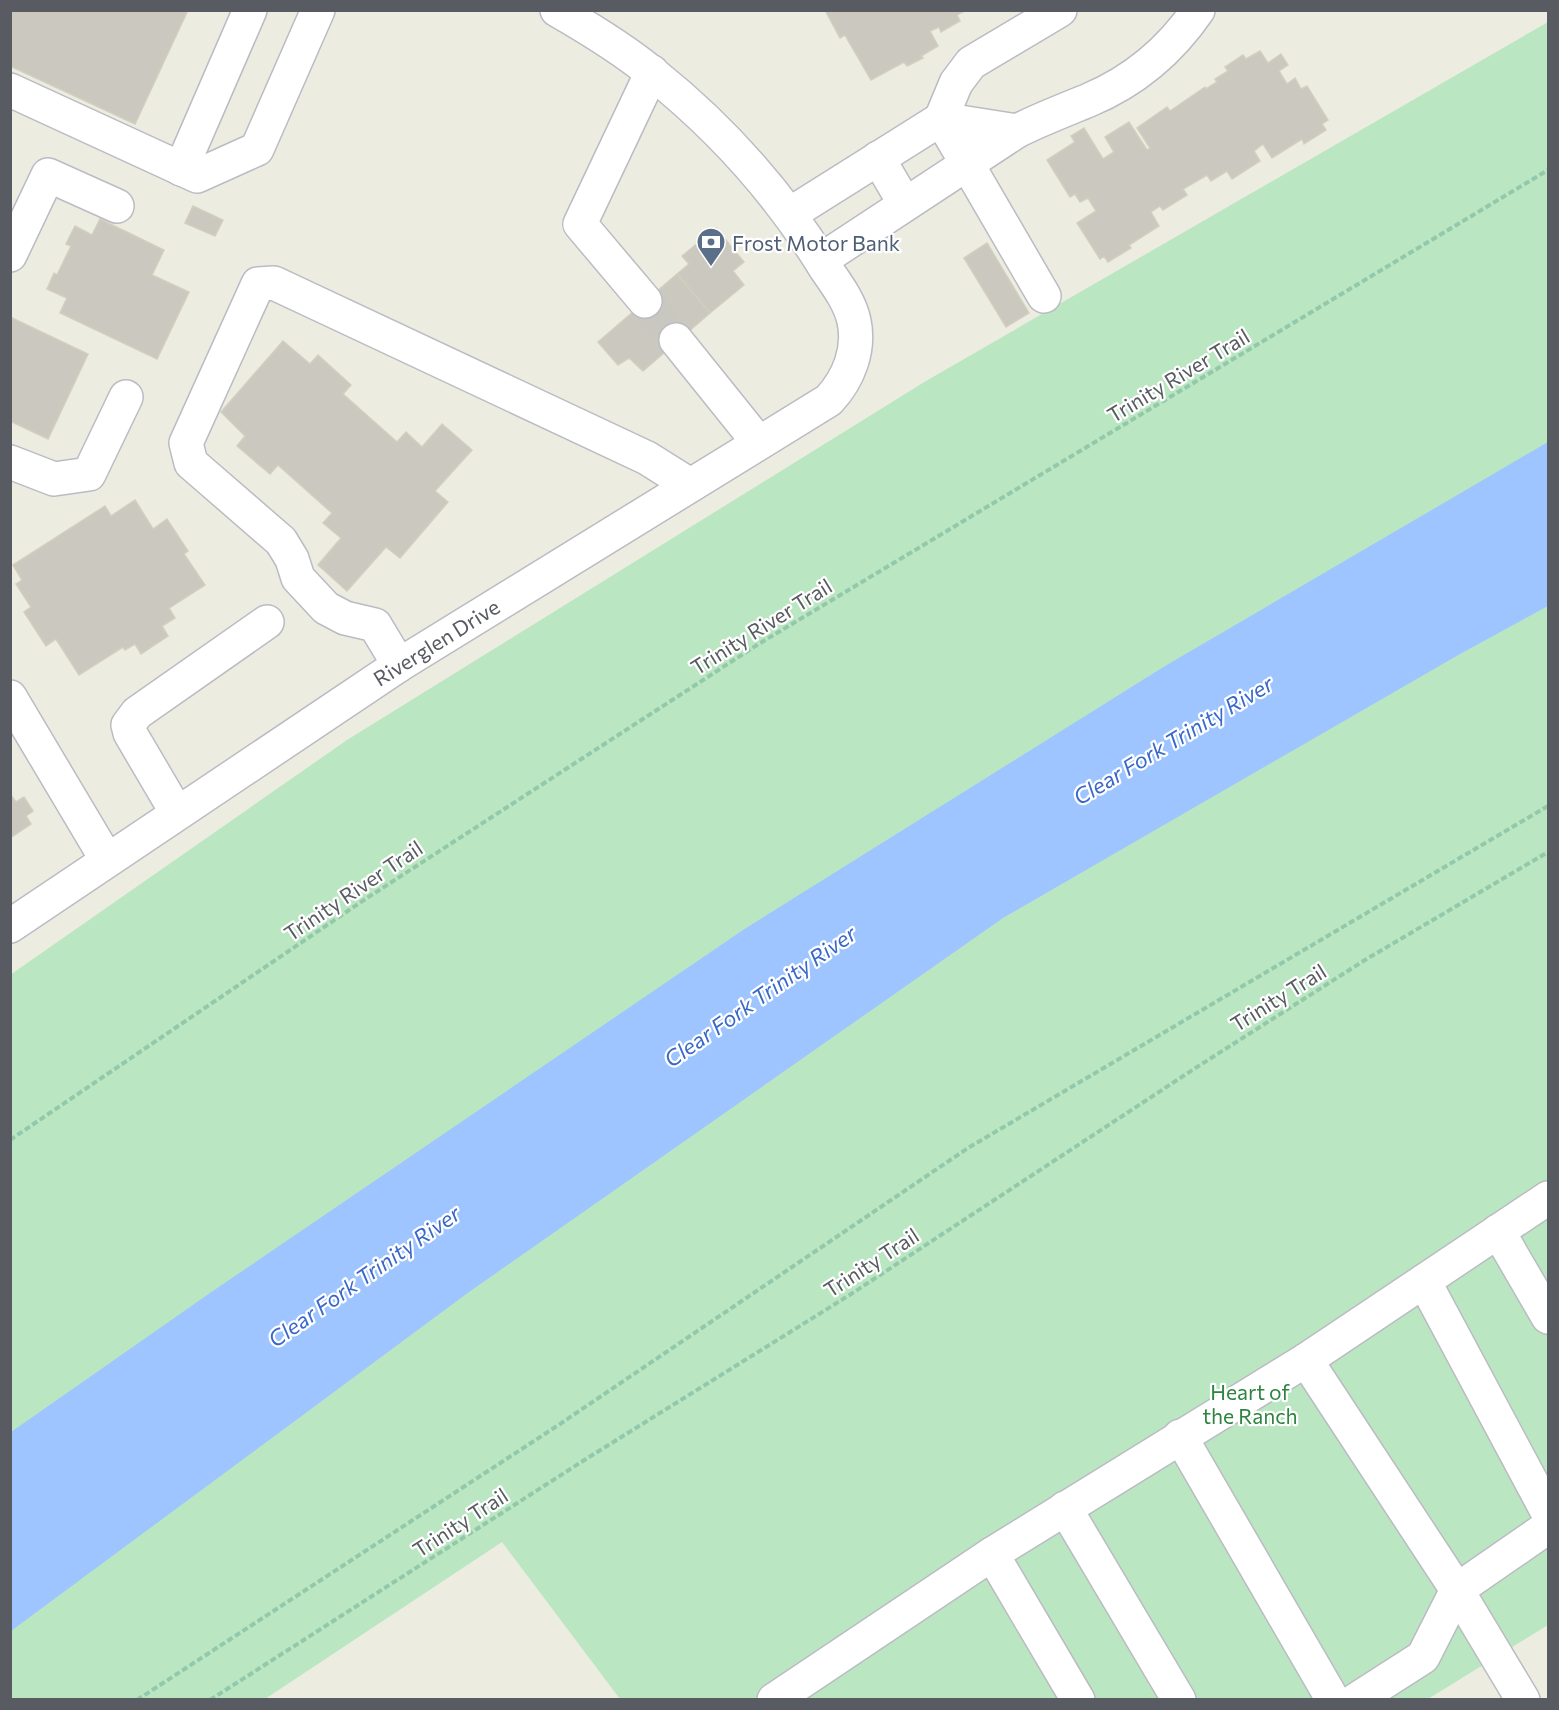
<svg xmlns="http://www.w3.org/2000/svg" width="1559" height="1710" font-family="Commissioner,sans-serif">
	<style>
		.green { fill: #bae7c1 }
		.water { fill: #9ec5ff }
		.building { fill: #cac8bf; stroke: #d2cfbe; stroke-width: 1.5 }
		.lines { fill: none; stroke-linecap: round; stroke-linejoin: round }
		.minor-tunnel { stroke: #c8c8c0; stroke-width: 33; stroke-dasharray: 33 16; stroke-linecap: butt }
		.minor-casing { stroke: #bbbcc3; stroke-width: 36 }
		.path { stroke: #93c8aa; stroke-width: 4; stroke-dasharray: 6 3; stroke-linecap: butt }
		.minor { stroke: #fff; stroke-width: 33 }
		.labels { text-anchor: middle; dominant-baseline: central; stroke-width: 4.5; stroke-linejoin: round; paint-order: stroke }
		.service-label { font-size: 21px; fill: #4e5e75; stroke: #fff; text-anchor: start }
		.street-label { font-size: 21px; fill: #595b62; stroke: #fff }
		.park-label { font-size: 21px; fill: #2e8440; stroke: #fff }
		.water-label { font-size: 22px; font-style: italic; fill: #3968c9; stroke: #fff }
	</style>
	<rect width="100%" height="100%" fill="#edece0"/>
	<path class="green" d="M1548,22V1625L1428,1699H620L502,1542L265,1699H11L10,975L347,740L926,381Z"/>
	<path class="water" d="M1548,442V606L1460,654L1003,918L469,1292L11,1631V1432L210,1293L743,930L1165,666Z"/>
	<g class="building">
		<path d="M10,10H188L135,124L10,66Z"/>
		<path d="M825,10H966L957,15L960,21L941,32L939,27L930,31L938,46L921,56L923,58L907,66L904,62L871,80L845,35L840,38Z"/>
		<path d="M1260,51L1268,63L1281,54L1288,65L1279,71L1287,84L1295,78L1301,89L1307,86L1328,120L1322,124L1326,130L1304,144L1302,139L1272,158L1263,144L1254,151L1260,161L1232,179L1227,171L1211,181L1207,175L1183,189L1187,195L1163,210L1160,206L1151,212L1159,226L1129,245L1131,248L1108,262L1104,256L1100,259L1077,223L1096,211L1088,198L1080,202L1075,194L1070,197L1047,160L1075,142L1071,136L1084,128L1103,159L1114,152L1105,137L1129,122L1147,150L1150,148L1137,128L1167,107L1170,111L1205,87L1206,89L1217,82L1215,79L1228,71L1225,67L1243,55L1246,59Z"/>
		<path d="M193,206L223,220L215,236L185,223Z"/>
		<path d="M100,219L164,250L152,275L189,292L157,359L60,313L67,298L47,289L54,273L57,275L71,246L66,244L75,226L92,235Z"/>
		<path d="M716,228L744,262L733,271L744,285L710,313L677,274L689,264L682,256Z"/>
		<path d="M987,243L1029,313L1006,327L964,258Z"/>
		<path d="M677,274L710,313L643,371L629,358L618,365L598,342Z"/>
		<path d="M10,317L88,354L48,439L10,421Z"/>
		<path d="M283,341L310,364L318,355L351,385L343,394L397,442L406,432L422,447L442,424L472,450L435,491L448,502L400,558L386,547L347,591L318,565L341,538L323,523L332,513L278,465L270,474L237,446L245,436L221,412Z"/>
		<path d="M135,500L153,529L167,519L188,551L184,554L205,585L169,608L175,618L162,626L168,636L141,654L135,644L125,650L123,647L79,675L56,639L46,646L24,612L31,607L16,584L22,580L13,565L105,506L111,516Z"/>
		<path d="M10,794L16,802L24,797L33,811L26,816L31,824L10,838Z"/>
	</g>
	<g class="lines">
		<path class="minor-tunnel" d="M645,301L676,340"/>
		<g class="minor-casing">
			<g id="minor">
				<path d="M10,90L197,176L257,149L318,10"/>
				<path d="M878,158L905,204"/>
				<path d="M181,169L250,10"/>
				<path d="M790,214L941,119L1017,131"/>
				<path d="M10,255L48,175L117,206"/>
				<path d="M821,260L1017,131C1041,119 1065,110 1089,100C1134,81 1170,51 1198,10"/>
				<path d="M1044,296L941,119L956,83L971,63L1060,10"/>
				<path d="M645,301L580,224L652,72"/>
				<path d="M676,340L758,442"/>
				<path d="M10,462L54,479L89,474L126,397"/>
				<path d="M399,665L375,625L345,618L326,608L298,578L292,559L281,541L191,463L186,443L258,284L274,283L647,458L690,485"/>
				<path d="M10,697L107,860"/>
				<path d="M177,813L130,733L128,725L137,713L267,622"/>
				<path d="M10,926L399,665L829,400C849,378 860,350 854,321C850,302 837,285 826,269C780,194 721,128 652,73C623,49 590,29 557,10"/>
				<path d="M1498,1231L1548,1317"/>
				<path d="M1424,1281L1548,1513"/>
				<path d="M1180,1436L1333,1700"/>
				<path d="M1065,1508L1179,1700"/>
				<path d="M774,1700L992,1554"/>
				<path d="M1078,1700L992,1554L1306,1360"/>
				<path d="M1356,1700L1423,1657L1457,1590L1548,1527"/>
				<path d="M1523,1700L1457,1590L1306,1360L1548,1198"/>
			</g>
		</g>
		<g class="path">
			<path d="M10,1140L364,900L757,645L1548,170"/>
			<path d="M137,1700L557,1426L968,1148L1548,806"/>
			<path d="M210,1700L586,1459L848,1296L1197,1067L1365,960L1548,852"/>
		</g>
		<use href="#minor" class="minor"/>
	</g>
	<defs>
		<g id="bank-pin" transform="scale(1.5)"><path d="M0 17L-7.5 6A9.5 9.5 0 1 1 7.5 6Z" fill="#5c6f8a" stroke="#fff"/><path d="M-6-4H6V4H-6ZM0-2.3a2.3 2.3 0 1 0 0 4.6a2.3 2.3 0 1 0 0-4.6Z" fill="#fff"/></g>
	</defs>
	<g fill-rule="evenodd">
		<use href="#bank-pin" x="711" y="242"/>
	</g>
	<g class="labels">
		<g class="service-label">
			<text x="732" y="242">Frost Motor Bank</text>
		</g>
		<g class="street-label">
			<text transform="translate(1178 375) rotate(-31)">Trinity River Trail</text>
			<text transform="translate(761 626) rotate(-32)">Trinity River Trail</text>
			<text transform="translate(436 642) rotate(-32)">Riverglen Drive</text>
			<text transform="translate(353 890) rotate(-34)">Trinity River Trail</text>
			<text transform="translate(1278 997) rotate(-32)">Trinity Trail</text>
			<text transform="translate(871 1262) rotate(-33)">Trinity Trail</text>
			<text transform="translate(460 1522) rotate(-33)">Trinity Trail</text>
		</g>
		<g class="park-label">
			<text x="1250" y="1391">Heart of<tspan x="1250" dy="24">the Ranch</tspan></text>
		</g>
		<g class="water-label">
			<text transform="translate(1173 740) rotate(-31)">Clear Fork Trinity River</text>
			<text transform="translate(760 996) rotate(-35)">Clear Fork Trinity River</text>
			<text transform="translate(364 1276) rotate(-35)">Clear Fork Trinity River</text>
		</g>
	</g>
	<rect width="1559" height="1710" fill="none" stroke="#595b62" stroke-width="24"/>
</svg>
